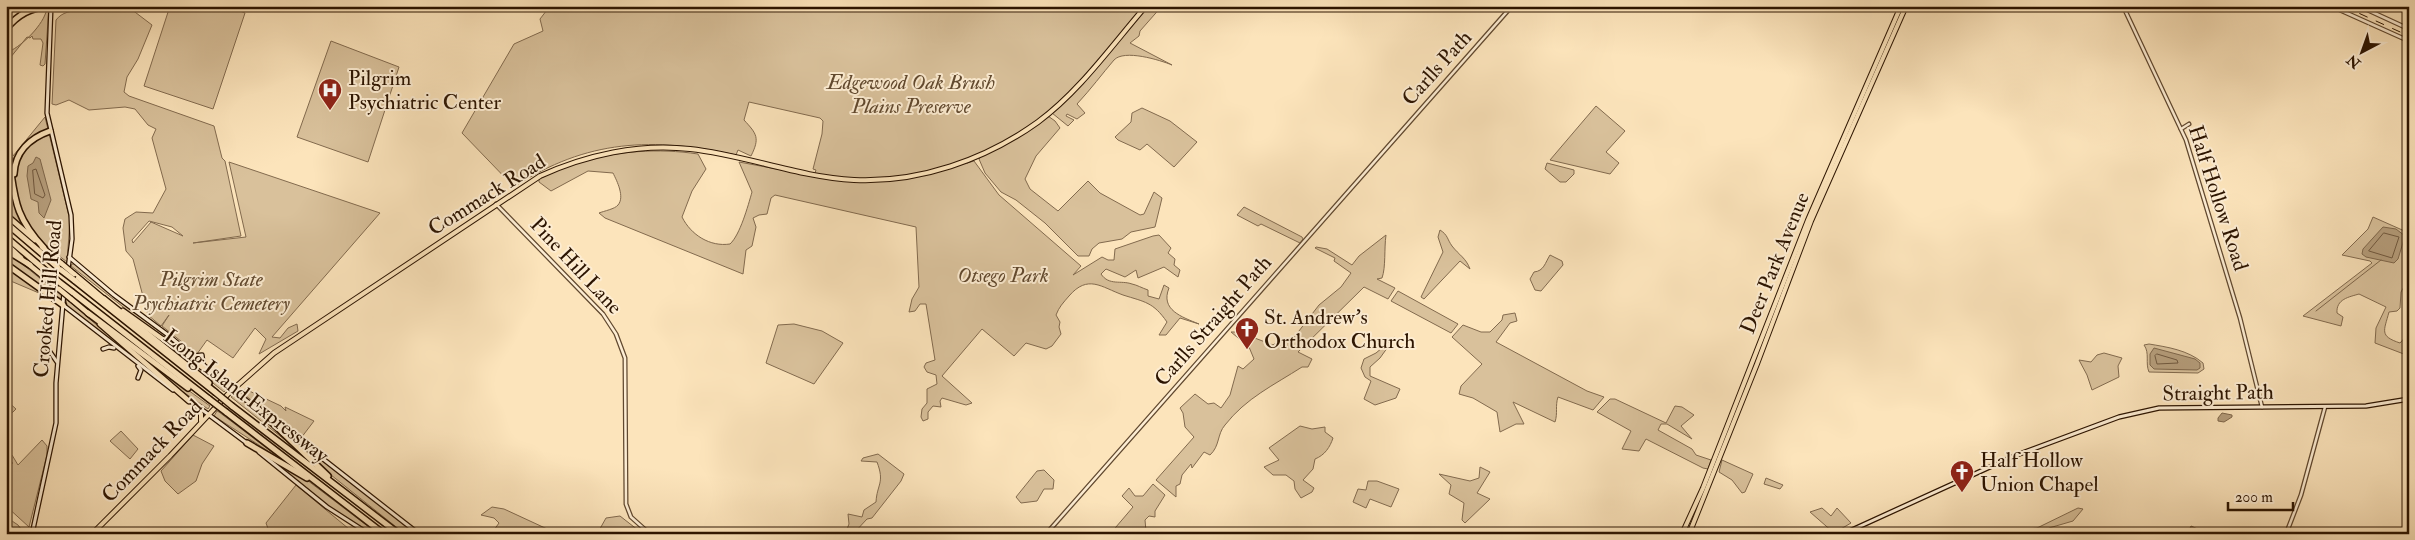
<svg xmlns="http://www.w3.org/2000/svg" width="2415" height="540" font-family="'IM FELL Double Pica',serif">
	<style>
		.green { fill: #d9c19b; stroke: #826a4e; fill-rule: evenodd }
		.water { fill: #b59d7b; stroke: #7e664a }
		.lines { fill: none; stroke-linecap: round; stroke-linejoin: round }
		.shore { stroke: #70583e; stroke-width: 1 }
		.stream { stroke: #7e664a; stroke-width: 1 }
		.tertiary-casing { stroke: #60482f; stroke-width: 5 }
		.secondary-casing { stroke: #2c1400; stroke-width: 5.5 }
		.primary-casing { stroke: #2c1400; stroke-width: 6 }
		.trunk-casing { stroke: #2c1400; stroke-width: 7 }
		.motorway-casing { stroke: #2c1400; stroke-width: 8 }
		.tertiary { stroke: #fdedd3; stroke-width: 2.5 }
		.secondary { stroke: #fdedd3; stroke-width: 3 }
		.primary { stroke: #fce4bb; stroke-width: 4 }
		.trunk { stroke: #fce4bb; stroke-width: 4.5 }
		.motorway { stroke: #fce4bb; stroke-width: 5 }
		.rail { stroke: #2c1400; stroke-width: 1; stroke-dasharray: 9 9; stroke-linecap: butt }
		.trunk-bridge-casing { stroke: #2c1400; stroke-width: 7; stroke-linecap: butt }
		.motorway-bridge-casing { stroke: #2c1400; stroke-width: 8; stroke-linecap: butt }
		.trunk-bridge { stroke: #fce4bb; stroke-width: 4.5 }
		.motorway-bridge { stroke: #fce4bb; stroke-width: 5 }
		.labels { text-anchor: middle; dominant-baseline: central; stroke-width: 4; stroke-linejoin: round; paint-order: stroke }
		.street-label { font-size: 21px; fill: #2c1400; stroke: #fdedd3 }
		.poi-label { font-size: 21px; fill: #2c1400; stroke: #fdedd3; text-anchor: start }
		.park-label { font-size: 21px; font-style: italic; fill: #60482e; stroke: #fdedd3 }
	</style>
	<rect width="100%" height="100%" fill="#fce4bb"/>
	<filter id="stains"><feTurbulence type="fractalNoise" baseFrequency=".004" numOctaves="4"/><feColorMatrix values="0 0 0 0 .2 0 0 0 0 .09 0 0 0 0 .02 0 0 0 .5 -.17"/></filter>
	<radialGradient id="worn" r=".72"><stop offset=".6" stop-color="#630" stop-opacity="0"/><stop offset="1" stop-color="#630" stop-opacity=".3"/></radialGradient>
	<g class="green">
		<path d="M47,6H49L45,64L43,66L40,65L43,43L41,39H33L32,36L30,38L27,37L6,63V47L12,50C25,43 47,21 47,6Z"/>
		<path d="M109,6H127L152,25L138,59L127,77L124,92L129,96L214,126L222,158L225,161L241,236L193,243L246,237L229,162L380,213L272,337L280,338L288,328L297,324L298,331L259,354L266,339L255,328L233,358L207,340L197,354L162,326L169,315L161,326L148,315L133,259L126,251L123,228L125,219L136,212L153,213L166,189L152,138L156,129L148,125L135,109L125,107L89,110L69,100L56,105L52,104L56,20C68,4 93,15 109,6ZM149,221L172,227L183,236L151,222L133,243L132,240Z"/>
		<path d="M170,6H228L245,13L213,109L144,86Z"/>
		<path d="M550,6H1162L1140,31L1139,36L1130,43L1172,65C1160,60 1124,49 1114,60C1102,74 1091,89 1077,104L1085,113L1077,119L1067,114L1066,116L1074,120L1068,126L1052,113L1048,116L1055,121L1060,128L1036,156L1025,179L1030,189L1058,211L1088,181L1100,193L1140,215L1144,214L1154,192L1162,198L1155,227L1131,232L1122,239L1099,243L1092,249L1089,256H1078L1045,223L1016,200L1001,192L985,173L979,159L981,157L967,163L974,161L999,195L1081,266L1073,275L1102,257L1108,260H1114L1115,249L1153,236L1159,235L1171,248L1168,253L1175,259L1174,265L1180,270L1178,277L1164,267L1138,278L1136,270L1125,277L1106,269L1101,274C1109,286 1121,280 1132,284C1137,285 1142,288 1148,290V296L1159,299L1164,285L1169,288C1160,310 1182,317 1199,324L1180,318L1166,335H1159L1167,322C1153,302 1145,302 1123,295C1101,287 1088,274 1069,296C1063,303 1059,307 1056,315L1060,322L1059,327L1061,334L1052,346L1046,349L1026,343L1014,356L982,329L942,376L972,403L966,405L942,398L940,401L941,407L933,406L928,412V419L923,421L921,417L922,409L927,403V389L937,384L936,375L927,372L924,367L926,363L935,360L926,304H920L915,311L909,312L912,299L919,287L916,227L775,195L771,198L767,214L759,215L753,218L756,227L752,246L746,250L743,274L605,218L599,213C604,211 615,209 618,205C625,197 617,181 613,173L588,171L551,191L539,182V179C552,173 565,166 579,162C618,151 658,148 698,154L706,169L692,191L682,217C691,235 710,247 730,244C740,235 748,206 752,192L739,162L814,176L816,170L813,169L822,134L823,121L820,118L749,102L744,120C757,134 760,138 751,156L738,150L736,155C653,137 587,139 514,187L462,133L514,44L543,31L540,19Z"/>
		<path d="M331,41L399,67L368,162L297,137Z"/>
		<path d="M1596,106L1625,131L1606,152L1619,163L1610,174L1550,160Z"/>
		<path d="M1142,108L1170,121L1197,142L1174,167L1147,144L1140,150L1118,140L1115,137L1131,122L1132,113Z"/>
		<path d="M45,117L70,220L67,262C22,228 19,216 11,162C10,150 6,140 6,128L13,156Z"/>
		<path d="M8,158L16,207L23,225L6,211Z"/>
		<path d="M1547,163L1574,170V174L1566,182H1560L1545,169Z"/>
		<path d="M1244,207L1302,237L1303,239L1300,243L1261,224L1258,226L1237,215Z"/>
		<path d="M2373,217L2409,233V278L2401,292L2400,308L2397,311L2389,312C2384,331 2379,336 2400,343L2409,333V356L2375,343L2376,328L2386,307L2359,294C2349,297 2336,299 2337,313L2343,317L2341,326L2303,316L2372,263L2370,261L2342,255L2368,229Z"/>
		<path d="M1440,230C1448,235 1447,239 1452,246C1459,255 1466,258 1470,269L1460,261L1424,299L1421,297L1443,252L1438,237Z"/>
		<path d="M1386,235C1384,249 1386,267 1382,278L1377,279L1395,288L1388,299L1364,287L1298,352L1312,359L1308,367H1302C1274,385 1246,398 1225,425C1217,434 1220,446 1210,455L1204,452L1192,468L1191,464L1182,475L1180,484L1176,486V497L1156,480L1194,437L1185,427L1183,413L1180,408L1195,394L1208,404L1214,403L1221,408L1230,395L1238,366L1243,369L1254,359L1249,347L1231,332H1239L1273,345L1279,341L1283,343L1292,340L1319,305L1341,287L1351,273L1334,261L1335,258L1315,248L1316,247L1327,249L1352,265L1359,256Z"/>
		<path d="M6,251L62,296L61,300L6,263Z"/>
		<path d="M1550,255L1562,261L1563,265L1541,291L1535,290L1530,279L1534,272C1544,271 1545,263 1550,255Z"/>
		<path d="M72,264H75L108,293L183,349L146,325L71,266Z"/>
		<path d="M6,266L53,299L6,279Z"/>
		<path d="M1398,291L1458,324L1451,333L1391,301Z"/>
		<path d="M66,299L150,370L149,371L67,306Z"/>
		<path d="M1515,313L1517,321L1510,323L1496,342L1587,391L1604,397L1593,410L1558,397C1555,406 1558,413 1555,422L1513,402L1524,424H1516L1500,432L1497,412L1473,398L1459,394L1461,386L1482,364L1452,337L1463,325L1481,332H1490L1502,320L1503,315Z"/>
		<path d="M794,324L822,331L843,343L814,384L766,363L778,325Z"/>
		<path d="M151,333L203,369L227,389L224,392Z"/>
		<path d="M1395,337L1380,358L1370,367V376L1400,389L1396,398L1375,405L1364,399L1371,381L1365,377L1361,368L1364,359L1376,353Z"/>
		<path d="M2149,344C2167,347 2188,350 2203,363L2204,369L2198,373L2149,372C2145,363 2150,353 2144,345Z"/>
		<path d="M133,350L210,406L208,409L173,385Z"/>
		<path d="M2104,353L2122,358L2118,366L2119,377L2092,390L2087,375L2079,360L2091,362L2097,355Z"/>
		<path d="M245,389L281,406L286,411L285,407L314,421L301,438L242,393Z"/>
		<path d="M235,394L264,417L305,456L231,397Z"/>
		<path d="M1610,399H1615L1666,423L1675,406L1682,407L1694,415L1681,426L1692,439L1667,424H1661L1658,430L1692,449L1696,455L1711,460L1708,469L1703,468L1646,439L1639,451L1622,449L1631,431L1597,412Z"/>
		<path d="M6,400L16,409L7,418L6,417Z"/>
		<path d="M217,411L219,412L285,462L214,416Z"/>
		<path d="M1300,426L1312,429L1325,427V432L1333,438C1330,447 1325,455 1315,459L1313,469L1303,480L1314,488L1312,492L1301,498L1295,489L1294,481L1286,475H1273L1264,467L1279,460L1269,448Z"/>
		<path d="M121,431L138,449L130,459L110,441Z"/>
		<path d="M193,435L214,446L202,464L196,481L178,494L165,481L161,471Z"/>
		<path d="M294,439L417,534H405L326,471Z"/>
		<path d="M42,440L47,446V455L29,527L6,506V470L13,463L6,456V451L12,455L18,465Z"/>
		<path d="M878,454L904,474L901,481L872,518L867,519L853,534H845L849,524L848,514L862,517L864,510L876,502C877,484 885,483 877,462L861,461L863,458Z"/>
		<path d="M268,457L307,480L378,534C358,534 287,472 268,457Z"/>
		<path d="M1722,460L1753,474L1745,492L1742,493L1732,480L1719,472Z"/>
		<path d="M1480,467L1490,472L1477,493L1490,499L1465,523L1462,520L1464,503L1449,494L1451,485L1439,474L1470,481L1479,478Z"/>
		<path d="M1044,470L1054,480L1053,489H1044L1037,501L1021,503L1016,497L1037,471Z"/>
		<path d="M1766,478L1783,485L1780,489L1764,484Z"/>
		<path d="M1368,481H1377L1399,489L1391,507L1370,499L1366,508L1353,502L1358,489L1366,490Z"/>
		<path d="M1153,484L1165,495L1155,511V517L1149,516L1145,520L1146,531L1110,534L1133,507L1122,496L1129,488L1135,496H1143Z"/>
		<path d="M296,485L355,534H270L266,523Z"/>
		<path d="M492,507L504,509L558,534H491L499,523L494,518L481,515Z"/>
		<path d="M1822,508L1831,516L1837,508L1851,523L1834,533L1810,512Z"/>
		<path d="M2078,508L2083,509L2073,521L2049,528V534H2032L2028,529L2037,528Z"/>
		<path d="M620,516L643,534H597L606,518Z"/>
		<path d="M6,517L18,525L25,534H6Z"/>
	</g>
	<g class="water">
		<path d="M36,157L40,159L51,200L44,218L39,213L38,202L31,199L27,176L28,166L33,163Z"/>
		<path d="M2383,227L2396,229L2405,236L2398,259L2394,263L2366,257L2362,254L2363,249Z"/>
		<path d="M2154,348L2195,359L2200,363V368L2197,370L2154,369L2150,365V354Z"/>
		<path d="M2222,413L2232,415V417L2224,422L2218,421V418Z"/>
		<path d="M2191,526L2209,534H2187Z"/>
	</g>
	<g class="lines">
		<g class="shore">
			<path d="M33,170L36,169L45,195L43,198L35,194Z"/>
			<path d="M2384,233L2399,237L2392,258L2369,251Z"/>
			<path d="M2157,354L2177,360L2178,363L2157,364L2155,356Z"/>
		</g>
		<path class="stream" d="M2316,311L2381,260"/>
		<g class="tertiary-casing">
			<g id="tertiary">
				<path d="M2123,6L2186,140L2240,318L2262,407"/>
				<path d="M2331,6L2409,41"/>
				<path d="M2359,6L2409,29"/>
				<path d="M2181,129L2189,124"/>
				<path d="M496,204L603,314L616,334L625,358L626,504L631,517L650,534"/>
				<path d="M1046,534L1512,6"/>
				<path d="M2286,534L2301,495L2325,407"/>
			</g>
		</g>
		<g class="secondary-casing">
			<g id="secondary">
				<path d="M51,6L47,113L71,215L72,239L68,269"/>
				<path d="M69,257L114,295L168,335L212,372"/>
				<path d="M63,305L173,390"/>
				<path d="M48,349L57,362"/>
				<path d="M103,349L109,347L114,348"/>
				<path d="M193,356L202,355L203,364"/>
				<path d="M138,378L141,370L138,366"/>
				<path d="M220,380L260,411"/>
				<path d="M189,400L248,444"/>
				<path d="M272,419L419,534"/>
				<path d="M259,452L327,507L369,534"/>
				<path d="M32,534L56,423V383L64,292"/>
				<path d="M1843,534L2014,456L2119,417L2159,408L2366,406L2409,399"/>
			</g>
		</g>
		<g class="primary-casing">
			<g id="primary">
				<path d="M198,407L201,414V421"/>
				<path d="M92,534L170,456L230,392L274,353L540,176C586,155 639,143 690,149C746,155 798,177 854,180C919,183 985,160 1038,122C1080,91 1112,45 1146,6"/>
				<path d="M1682,534L1703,488L1808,220L1901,6"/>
				<path d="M1689,534L1757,364L1811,221L1906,6"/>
			</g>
		</g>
		<g class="trunk-casing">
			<g id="trunk">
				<path d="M6,215L35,240"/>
				<path d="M6,244L21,258"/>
				<path d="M42,247L62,264"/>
				<path d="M27,263L59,289"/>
				<path d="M74,274L105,300"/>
				<path d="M71,299L89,314"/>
				<path d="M123,311L220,380"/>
				<path d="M100,324L189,401"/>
			</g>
		</g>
		<g class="motorway-casing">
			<g id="motorway">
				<path d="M6,8L7,6"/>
				<path d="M6,29C18,14 32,6 51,7"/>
				<path d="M6,145C16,190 9,211 44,248"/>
				<path d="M14,174C15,152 30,138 50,131"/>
				<path d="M6,223L61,270"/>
				<path d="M6,237L59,282"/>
				<path d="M6,250L30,265"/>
				<path d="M6,264L63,305"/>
				<path d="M74,280L215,392"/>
				<path d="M72,292L209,399"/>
				<path d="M104,299L209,383"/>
				<path d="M88,313L188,388"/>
				<path d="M232,406L399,534"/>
				<path d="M259,410L328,476"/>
				<path d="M226,412L384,534"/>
				<path d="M247,443L307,478"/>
			</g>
		</g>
		<use href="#tertiary" class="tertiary"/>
		<use href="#secondary" class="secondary"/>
		<use href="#primary" class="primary"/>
		<use href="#trunk" class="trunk"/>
		<use href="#motorway" class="motorway"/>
		<path class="rail" d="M2343,6L2409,36"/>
		<g class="trunk-bridge-casing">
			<g id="trunk-bridge">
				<path d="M62,264L74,274"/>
				<path d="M59,289L71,299"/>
			</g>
		</g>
		<g class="motorway-bridge-casing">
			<g id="motorway-bridge">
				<path d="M61,270L74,280"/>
				<path d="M59,282L72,292"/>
				<path d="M215,392L232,406"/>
				<path d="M209,399L226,412"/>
			</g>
		</g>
		<use href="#trunk-bridge" class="trunk-bridge"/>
		<use href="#motorway-bridge" class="motorway-bridge"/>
	</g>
	<defs>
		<g id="hospital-pin" transform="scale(1.25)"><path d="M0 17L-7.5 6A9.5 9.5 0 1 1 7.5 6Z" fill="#8f2418" stroke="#fdedd3"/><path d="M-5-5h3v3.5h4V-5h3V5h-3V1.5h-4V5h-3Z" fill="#fff"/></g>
		<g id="church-pin" transform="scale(1.25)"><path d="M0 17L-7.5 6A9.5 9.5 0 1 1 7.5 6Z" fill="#8f2418" stroke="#fdedd3"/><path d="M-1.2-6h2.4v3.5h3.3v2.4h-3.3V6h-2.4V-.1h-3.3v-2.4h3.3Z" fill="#fff"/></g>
	</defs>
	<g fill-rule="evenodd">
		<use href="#hospital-pin" x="330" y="90"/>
		<use href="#church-pin" x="1247" y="329"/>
		<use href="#church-pin" x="1962" y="472"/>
	</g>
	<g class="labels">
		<g class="street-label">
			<text transform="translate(1437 68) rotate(-48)">Carlls Path</text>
			<text transform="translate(487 195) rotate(-32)">Commack Road</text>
			<text transform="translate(2218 198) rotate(72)">Half Hollow Road</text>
			<text transform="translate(1775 263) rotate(-68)">Deer Park Avenue</text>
			<text transform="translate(576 266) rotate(47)">Pine Hill Lane</text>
			<text transform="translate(48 299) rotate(-85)">Crooked Hill Road</text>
			<text transform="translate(1213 321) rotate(-49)">Carlls Straight Path</text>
			<text transform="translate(2218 393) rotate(-1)">Straight Path</text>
			<text transform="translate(246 396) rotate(38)">Long Island Expressway</text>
			<text transform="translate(152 451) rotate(-46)">Commack Road</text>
		</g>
		<g class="poi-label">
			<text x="348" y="78">Pilgrim<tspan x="348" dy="24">Psychiatric Center</tspan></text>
			<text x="1264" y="317">St. Andrew's<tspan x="1264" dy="24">Orthodox Church</tspan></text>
			<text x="1980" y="460">Half Hollow<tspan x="1980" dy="24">Union Chapel</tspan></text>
		</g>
		<g class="park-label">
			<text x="911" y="82">Edgewood Oak Brush<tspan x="911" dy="24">Plains Preserve</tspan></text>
			<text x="1003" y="275">Otsego Park</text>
			<text x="211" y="279">Pilgrim State<tspan x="211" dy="24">Psychiatric Cemetery</tspan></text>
		</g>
	</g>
	<rect width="2415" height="540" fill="none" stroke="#fce4bb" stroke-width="25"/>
	<rect x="8" y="8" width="2400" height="525" fill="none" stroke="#2c1400" stroke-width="2.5"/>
	<rect x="12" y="12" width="2390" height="515" fill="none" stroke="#2c1400"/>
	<g transform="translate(2362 52) rotate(221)" stroke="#fdedd3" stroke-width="4" paint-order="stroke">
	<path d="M0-4L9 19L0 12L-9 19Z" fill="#2c1400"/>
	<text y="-8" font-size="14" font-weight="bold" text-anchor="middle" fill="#2c1400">N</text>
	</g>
	<path d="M2228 502v8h65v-8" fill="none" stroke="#2c1400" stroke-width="2.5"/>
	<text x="2235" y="502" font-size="15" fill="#2c1400" stroke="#fdedd3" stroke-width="4" paint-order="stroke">200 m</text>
	<rect width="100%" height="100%" filter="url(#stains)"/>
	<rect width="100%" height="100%" fill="url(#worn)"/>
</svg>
